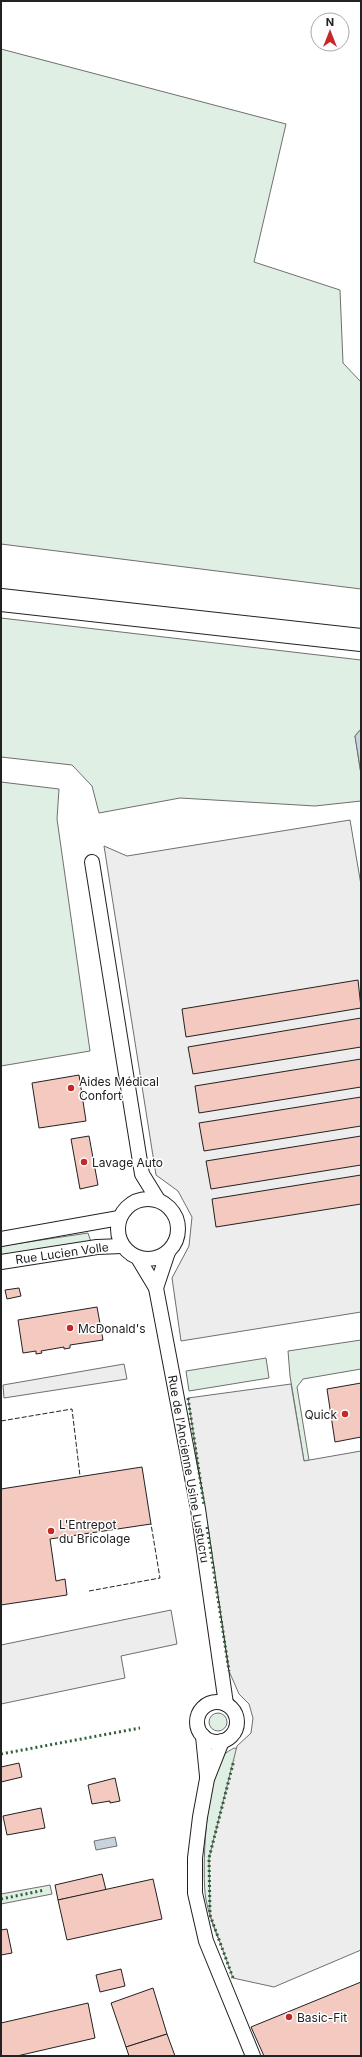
<svg xmlns="http://www.w3.org/2000/svg" width="362" height="2057" font-family="Inter,sans-serif">
	<style>
		.green { fill: #e0efe3; stroke: #6f6f6f }
		.parking { fill: #ededed; stroke: #6f6f6f }
		.water { fill: #c7d3dd; stroke: #6f6f6f }
		.building { fill: #f3c9c0; stroke: #222 }
		.lines { fill: none; stroke-linecap: round; stroke-linejoin: round }
		.street-casing { stroke: #222; stroke-width: 16 }
		.primary-casing { stroke: #222; stroke-width: 24 }
		.street { stroke: #fff; stroke-width: 14 }
		.primary { stroke: #fff; stroke-width: 22 }
		.hedge { stroke: #2f5e38; stroke-width: 3; stroke-dasharray: 2 3; stroke-linecap: butt }
		.fence { stroke: #222; stroke-width: 1; stroke-dasharray: 5 2; stroke-linecap: butt }
		.poi-dot { fill: #c62828; stroke: #fff; stroke-width: 1.5 }
		.labels { text-anchor: middle; dominant-baseline: central; stroke-width: 3; stroke-linejoin: round; paint-order: stroke }
		.poi-label { font-size: 12px; fill: #222; stroke: #fff; text-anchor: start }
		.street-label { font-size: 12px; fill: #222; stroke: #fff }
	</style>
	<rect width="100%" height="100%" fill="#fff"/>
	<g class="green">
		<path d="M1,49L286,124L254,262L340,290L343,363L361,382V589L1,544Z"/>
		<path d="M1,618L361,660V729L355,736L361,774V801L315,806L180,798L99,813L92,786L72,765L1,757Z"/>
		<path d="M1,782L59,789L57,819L90,1051L1,1066Z"/>
		<path d="M88,1233L91,1242L1,1256V1246Z"/>
		<path d="M361,1340V1369L303,1379L297,1387L309,1460L304,1461L290,1376L288,1351Z"/>
		<path d="M266,1358L269,1378L189,1391L186,1371Z"/>
		<circle cx="218" cy="1722" r="9"/>
		<path d="M234,1748L240,1749L218,1938C213,1926 209,1914 206,1900C201,1874 206,1774 224,1755C226,1752 231,1750 234,1748Z"/>
		<path d="M50,1885L52,1894L1,1904V1894Z"/>
	</g>
	<g class="parking">
		<path d="M350,820L361,885V1312L181,1341L172,1278L189,1246L192,1217L178,1191L156,1175L104,846L127,856Z"/>
		<path d="M124,1364L127,1379L4,1398L3,1385Z"/>
		<path d="M291,1384L304,1461L361,1451V1950L274,1987L233,1978L210,1915L209,1858L237,1746L251,1733L253,1718L249,1704L239,1694L229,1671L188,1398Z"/>
		<path d="M171,1610L177,1644L121,1656L125,1678L1,1704V1645Z"/>
	</g>
	<g class="water">
		<path d="M361,729V774L355,736Z"/>
		<path d="M115,1837L117,1846L96,1850L94,1841Z"/>
	</g>
	<g class="building">
		<path d="M358,980L361,1008L186,1037L182,1009Z"/>
		<path d="M361,1018V1047L193,1074L188,1047Z"/>
		<path d="M361,1059V1087L199,1113L195,1086Z"/>
		<path d="M79,1075L86,1121L39,1128L32,1083Z"/>
		<path d="M361,1097V1126L204,1151L199,1123Z"/>
		<path d="M89,1136L98,1185L80,1189L71,1139Z"/>
		<path d="M361,1136V1165L211,1189L206,1161Z"/>
		<path d="M361,1175V1204L216,1227L212,1199Z"/>
		<path d="M19,1288L21,1296L7,1299L5,1290Z"/>
		<path d="M97,1307L103,1340L70,1345V1348L64,1349V1347L41,1351L42,1353L36,1354V1351L23,1353L18,1320Z"/>
		<path d="M361,1383V1437L335,1442L327,1389Z"/>
		<path d="M142,1467L151,1524L50,1539L56,1581L65,1579L67,1595L1,1605V1489Z"/>
		<path d="M19,1763L22,1777L1,1782V1767Z"/>
		<path d="M115,1778L120,1801L110,1803V1801L92,1804L88,1785Z"/>
		<path d="M41,1808L45,1828L7,1835L3,1816Z"/>
		<path d="M102,1874L106,1890L58,1900L55,1885Z"/>
		<path d="M153,1879L162,1919L67,1940L58,1900Z"/>
		<path d="M7,1929L12,1953L1,1955V1930Z"/>
		<path d="M121,1969L125,1986L100,1992L96,1975Z"/>
		<path d="M361,1982V2056H264L251,2027Z"/>
		<path d="M153,1988L167,2034L126,2047L111,2003Z"/>
		<path d="M88,2003L95,2038L17,2056H1V2023Z"/>
		<path d="M167,2034L175,2056H129L126,2047Z"/>
	</g>
	<g class="lines">
		<g class="street-casing">
			<g id="street">
				<path d="M92,862L142,1174L158,1200"/>
				<circle cx="148" cy="1229" r="30"/>
				<path d="M1,1239L119,1218"/>
				<path d="M138,1258L156,1288L198,1509L226,1704"/>
				<path d="M1,1262L97,1247L122,1246"/>
				<path d="M156,1288L168,1252"/>
				<circle cx="217" cy="1722" r="20"/>
				<path d="M203,1736L207,1776"/>
				<path d="M222,1741L207,1779L200,1817L195,1858V1893L206,1941L253,2056"/>
			</g>
		</g>
		<g class="primary-casing">
			<path id="primary" d="M1,600L361,640"/>
		</g>
		<use href="#street" class="street"/>
		<use href="#primary" class="primary"/>
		<g class="hedge">
			<path d="M188,1398L204,1505"/>
			<path d="M207,1527L229,1671"/>
			<path d="M1,1754L140,1728"/>
			<path d="M1,1899L45,1890"/>
			<path d="M233,1978L210,1915L209,1858L234,1760"/>
		</g>
		<g class="fence">
			<path d="M1,1421L72,1409L80,1476"/>
			<path d="M89,1591L160,1578L151,1524"/>
		</g>
	</g>
	<g class="poi-dot">
		<circle cx="71" cy="1088" r="4"/>
		<circle cx="84" cy="1162" r="4"/>
		<circle cx="70" cy="1328" r="4"/>
		<circle cx="345" cy="1414" r="4"/>
		<circle cx="51" cy="1531" r="4"/>
		<circle cx="289" cy="2017" r="4"/>
	</g>
	<g class="labels">
		<g class="poi-label">
			<text x="79" y="1081">Aides Médical<tspan x="79" dy="14">Confort</tspan></text>
			<text x="92" y="1162">Lavage Auto</text>
			<text x="78" y="1328">McDonald's</text>
			<text x="337" y="1414" text-anchor="end">Quick</text>
			<text x="59" y="1524">L'Entrepot<tspan x="59" dy="14">du Bricolage</tspan></text>
			<text x="297" y="2017">Basic-Fit</text>
		</g>
		<g class="street-label">
			<text transform="translate(62 1253) rotate(-8)">Rue Lucien Volle</text>
			<text transform="translate(189 1469) rotate(80)">Rue de l'Ancienne Usine Lustucru</text>
		</g>
	</g>
	<rect width="362" height="2057" fill="none" stroke="#222222" stroke-width="4"/>
	<g transform="translate(330 32)"><circle r="19" fill="#ffffff" stroke="#a7a7a7"/>
	<path d="M0-3L7 15L0 10L-7 15Z" fill="#c62828"/>
	<text y="-6" font-size="11" font-weight="bold" text-anchor="middle" fill="#222222">N</text>
	</g>
</svg>
